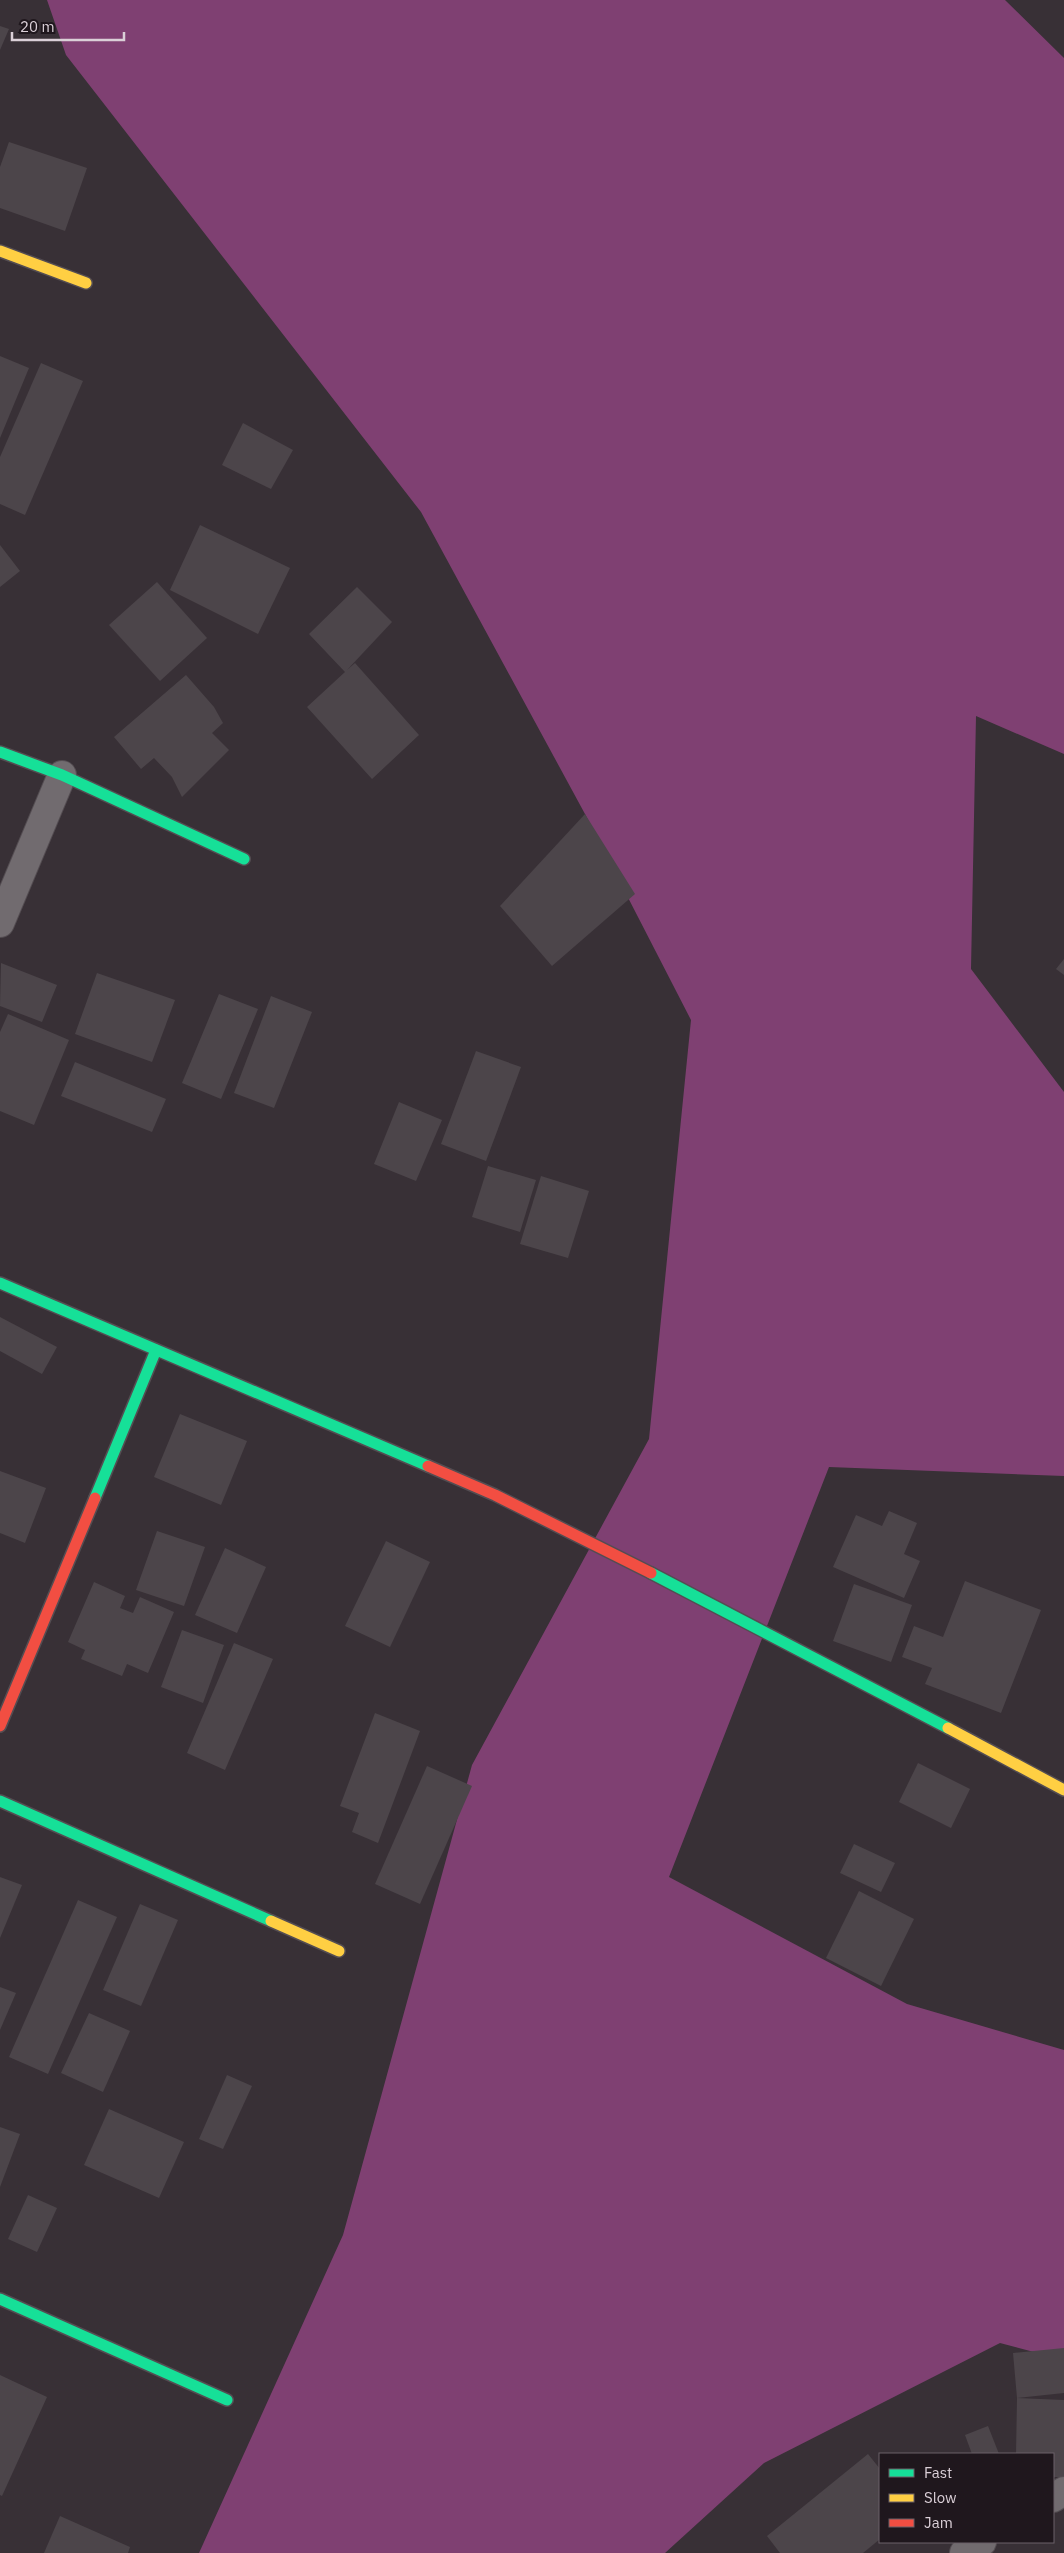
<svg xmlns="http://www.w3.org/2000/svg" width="1064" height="2553" font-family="'IBM Plex Sans',sans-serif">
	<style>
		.forest { fill: #7f4072 }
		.building { fill: #4c454a }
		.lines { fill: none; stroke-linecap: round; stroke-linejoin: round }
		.street-casing { stroke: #544d52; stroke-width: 30 }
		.fast-casing { stroke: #544d52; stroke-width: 14 }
		.slow-casing { stroke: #544d52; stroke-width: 14 }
		.jam-casing { stroke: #544d52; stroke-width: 14 }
		.street { stroke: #716b6f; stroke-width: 28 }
		.fast { stroke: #16e098; stroke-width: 11 }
		.slow { stroke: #ffcf43; stroke-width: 11 }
		.jam { stroke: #f24e42; stroke-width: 11 }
	</style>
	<rect width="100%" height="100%" fill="#383036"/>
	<path class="forest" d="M47,0H1005L1064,58V754L976,716L971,969L1064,1092V1476L829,1467L669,1877L907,2004L1064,2050V2360L1000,2343L764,2463L665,2553H199L343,2235L472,1765L649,1439L691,1020L585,814L421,512L66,55Z"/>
	<g class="building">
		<path d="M0,26L9,29L0,50Z"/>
		<path d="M9,142L87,168L65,231L0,208V167Z"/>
		<path d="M0,356L29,368L0,438Z"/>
		<path d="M41,363L83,381L25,515L0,504V457Z"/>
		<path d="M243,423L293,450L271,489L222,465Z"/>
		<path d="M200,525L290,568L258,634L170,590Z"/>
		<path d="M0,545L20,571L0,587Z"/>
		<path d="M157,582L207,638L160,681L109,625Z"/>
		<path d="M357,587L392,622L347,670L355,663L419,735L372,779L307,707L345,672L309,634Z"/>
		<path d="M186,675L214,707L223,723L212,733L229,750L182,797L172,777L154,758L141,769L114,737Z"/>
		<path d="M585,814L635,894L552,966L500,906Z"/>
		<path d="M1064,959V975L1056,969Z"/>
		<path d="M1,963L57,985L42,1022L0,1006Z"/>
		<path d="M97,973L175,1000L152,1062L75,1034Z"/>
		<path d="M219,994L258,1009L221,1099L182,1083Z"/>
		<path d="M271,996L312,1012L274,1108L234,1093Z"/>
		<path d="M8,1014L69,1040L34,1125L0,1111V1032Z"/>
		<path d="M476,1051L521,1067L486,1161L441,1144Z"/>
		<path d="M75,1062L166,1099L152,1132L61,1096Z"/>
		<path d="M399,1102L442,1120L416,1181L374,1164Z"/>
		<path d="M488,1166L536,1180L520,1232L472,1217Z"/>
		<path d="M541,1176L589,1191L568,1258L520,1244Z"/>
		<path d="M0,1317L57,1347L42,1374L0,1351Z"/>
		<path d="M180,1414L247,1441L221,1505L154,1477Z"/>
		<path d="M0,1471L46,1488L25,1543L0,1533Z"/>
		<path d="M889,1511L917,1523L904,1554L920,1561L904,1598L833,1567L856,1515L882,1526Z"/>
		<path d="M157,1531L205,1547L184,1606L136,1590Z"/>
		<path d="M386,1541L430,1562L390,1647L345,1626Z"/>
		<path d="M225,1548L266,1567L237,1633L195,1615Z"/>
		<path d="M965,1581L1041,1610L1001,1713L925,1684L932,1668L902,1657L914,1626L943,1637Z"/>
		<path d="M94,1582L125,1596L120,1608L133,1613L140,1597L174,1612L148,1673L127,1664L122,1676L81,1659L85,1650L68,1642Z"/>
		<path d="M854,1584L912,1605L891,1662L833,1641Z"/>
		<path d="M182,1630L224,1645L203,1703L161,1687Z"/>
		<path d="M234,1643L273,1659L225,1770L187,1753Z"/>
		<path d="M375,1713L420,1731L378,1843L352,1832L359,1813L340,1806Z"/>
		<path d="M918,1763L970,1789L951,1828L899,1802Z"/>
		<path d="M427,1766L472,1786L420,1904L375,1884Z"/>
		<path d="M854,1844L895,1863L881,1892L840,1873Z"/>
		<path d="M0,1877L22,1885L0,1938Z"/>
		<path d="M859,1891L914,1919L881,1986L826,1958Z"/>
		<path d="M78,1900L117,1917L48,2074L9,2057Z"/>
		<path d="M140,1904L178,1920L141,2006L103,1990Z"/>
		<path d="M0,1987L16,1993L0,2030Z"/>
		<path d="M89,2013L130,2031L103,2092L61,2073Z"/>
		<path d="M227,2075L252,2086L223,2149L199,2139Z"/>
		<path d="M109,2109L184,2142L159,2198L84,2165Z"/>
		<path d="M0,2127L20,2134L0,2187Z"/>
		<path d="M28,2195L57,2208L37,2252L8,2239Z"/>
		<path d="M1064,2348V2393L1017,2398L1064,2400V2477H1053V2454H1016L1017,2398L1013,2353Z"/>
		<path d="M0,2375L47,2397L2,2496L0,2495Z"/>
		<path d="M988,2426L999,2454H972L965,2435Z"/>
		<path d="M868,2454L880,2469V2539L863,2553H780L767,2536Z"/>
		<path d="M60,2516L130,2547L128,2553H44Z"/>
	</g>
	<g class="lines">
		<g class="street-casing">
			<g id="street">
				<path d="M0,923L62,775"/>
				<path d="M1053,2498L1064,2491"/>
				<path d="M964,2553L982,2542"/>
			</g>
		</g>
		<g class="fast-casing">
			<g id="fast">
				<path d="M0,752L62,775L244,859"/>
				<path d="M0,1283L428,1466"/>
				<path d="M95,1498L156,1350"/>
				<path d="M651,1573L948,1728"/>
				<path d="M0,1801L271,1921"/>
				<path d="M0,2299L227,2400"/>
			</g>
		</g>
		<g class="slow-casing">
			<g id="slow">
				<path d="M0,251L86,283"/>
				<path d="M948,1728L1064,1790"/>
				<path d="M271,1921L339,1951"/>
			</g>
		</g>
		<g class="jam-casing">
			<g id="jam">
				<path d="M428,1466L495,1495L651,1573"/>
				<path d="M0,1726L95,1498"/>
			</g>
		</g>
		<use href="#street" class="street"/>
		<use href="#fast" class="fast"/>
		<use href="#slow" class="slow"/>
		<use href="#jam" class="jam"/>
	</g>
	<rect x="879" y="2453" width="175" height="90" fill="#1f171d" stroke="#6a6168"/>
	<rect x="889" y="2469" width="25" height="8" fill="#16e098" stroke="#6a6168"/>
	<text x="924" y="2478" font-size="15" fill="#dbd0d8">Fast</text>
	<rect x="889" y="2494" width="25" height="8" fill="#ffcf43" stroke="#6a6168"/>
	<text x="924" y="2503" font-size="15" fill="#dbd0d8">Slow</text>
	<rect x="889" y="2519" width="25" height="8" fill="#f24e42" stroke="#6a6168"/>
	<text x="924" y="2528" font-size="15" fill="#dbd0d8">Jam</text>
	<path d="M12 32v8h112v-8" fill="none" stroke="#dbd0d8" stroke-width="2.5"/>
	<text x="20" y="32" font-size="15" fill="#dbd0d8" stroke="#1f171d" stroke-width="4" paint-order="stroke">20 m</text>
</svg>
